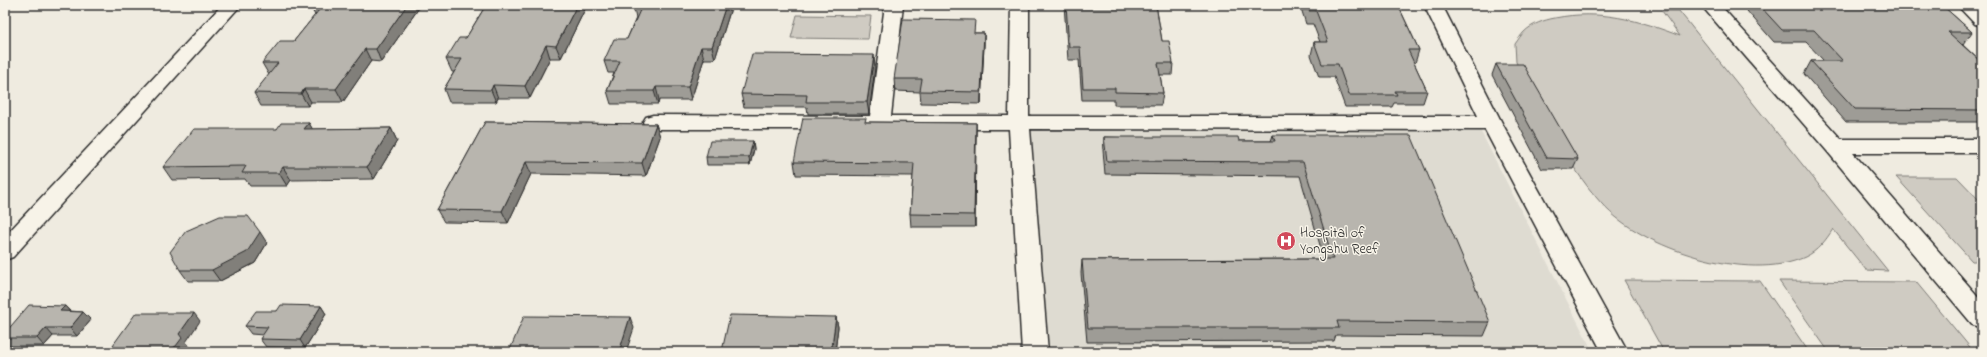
<svg xmlns="http://www.w3.org/2000/svg" width="1987" height="357" font-family="'Indie Flower',sans-serif">
	<style>
		.built { fill: #dedbd1 }
		.green { fill: #cfcbc2; stroke: #7d7b76 }
		.lines { fill: none; stroke-linecap: round; stroke-linejoin: round }
		.minor-casing { stroke: #2b2b2b; stroke-width: 3 }
		.minor { fill: #f7f3e8; fill-rule: evenodd }
		.wall { fill: #9e9c96; stroke: #2b2b2b }
		.shaded-wall { fill: #817f7a; stroke: #2b2b2b }
		.building { fill: #b8b5ae; stroke: #2b2b2b }
		.labels { text-anchor: middle; dominant-baseline: central; stroke-width: 3; stroke-linejoin: round; paint-order: stroke }
		.poi-label { font-size: 14px; fill: #2b2b2b; stroke: #f7f3e8; text-anchor: start }
	</style>
	<rect width="100%" height="100%" fill="#efebe0"/>
	<filter id="ink" filterUnits="userSpaceOnUse"><feTurbulence type="fractalNoise" baseFrequency=".025" numOctaves="2"/><feDisplacementMap in="SourceGraphic" scale="8" xChannelSelector="R" yChannelSelector="G"/><feConvolveMatrix kernelMatrix="1 2 1 2 8 2 1 2 1" color-interpolation-filters="sRGB"/></filter>
	<g filter="url(#ink)">
		<path class="built" d="M1030,130H1480L1593,352H1040Z"/>
		<g class="green">
			<path d="M1662,11H1679L1888,271L1866,270L1833,229C1826,240 1818,251 1805,257C1749,283 1642,249 1602,204C1565,163 1542,110 1516,62L1515,44C1518,40 1521,35 1524,32C1532,24 1544,20 1555,18C1599,9 1639,20 1680,36Z"/>
			<path d="M797,15L871,16L868,39L791,38Z"/>
			<path d="M1896,177H1957L1982,203V261H1972Z"/>
			<path d="M1624,280L1760,281L1809,352H1664Z"/>
			<path d="M1779,281L1916,282L1974,352H1829Z"/>
		</g>
		<g class="lines">
			<g class="minor-casing">
				<g id="minor">
					<path d="M222,5H241L13,257L5,260V236Z"/>
					<path d="M885,5H903L891,116H1009L1011,5H1029V116H1478L1424,5H1442L1502,123L1628,352H1602L1485,130L1030,129L1048,352H1022L1009,129H653L646,127L643,122L646,117L653,115L870,116Z"/>
					<path d="M1701,5H1720L1841,139H1982V153H1853L1982,301V328L1973,325L1827,151Z"/>
					<path d="M1957,5H1977L1982,10V26L1975,24Z"/>
				</g>
			</g>
			<use href="#minor" class="minor"/>
		</g>
		<g class="wall">
			<path d="M316,5H421L381,62L371,61L343,102H311L308,106H261L254,93L269,75L262,63L294,41L315,15L312,10Z"/>
			<path d="M486,5H587L561,58H550L530,98H498L496,102H449L444,89L454,72H452L446,59L466,38Z"/>
			<path d="M732,5L715,59H704L691,100H659L658,104H611L607,91L614,73H608L604,61L627,39L636,18L634,8Z"/>
			<path d="M1064,5H1156L1162,41L1173,63L1172,75H1160L1163,93L1161,105H1114V100H1082L1079,60H1068Z"/>
			<path d="M1300,5H1398L1419,50L1415,63H1414L1427,91L1423,103H1394L1392,107H1345L1334,77H1319L1311,55L1314,42H1320L1313,24H1306Z"/>
			<path d="M1750,5H1942L1972,32L1963,45L1962,44L1982,63V122H1846L1804,74L1811,61H1824L1806,42H1774L1747,11Z"/>
			<path d="M975,33H984V45L981,104L921,103L920,92L895,91L894,79Z"/>
			<path d="M1496,64L1578,159L1573,169H1542L1492,75Z"/>
			<path d="M875,68L869,114H808L807,107H744L741,94Z"/>
			<path d="M485,122L656,124L660,137L646,176L531,174L508,223L444,222L437,210Z"/>
			<path d="M866,122L976,123L975,227H911L910,214L913,176L796,175L794,162Z"/>
			<path d="M309,123L312,129L391,128L397,141L374,179L291,180L287,186H250L245,179L172,180L163,167L277,129Z"/>
			<path d="M1273,135L1490,322L1484,336L1336,335L1334,341L1087,342L1081,273L1082,260L1324,259L1300,176L1105,174L1103,150L1104,137L1239,141H1271Z"/>
			<path d="M753,141L754,149L750,165H707L706,157Z"/>
			<path d="M267,243L255,263L220,281H188L180,270Z"/>
			<path d="M65,306L70,311L83,312L91,320L77,336H53L44,346H9L5,342V333Z"/>
			<path d="M321,306L326,314L305,348L266,347L260,339L263,335L251,334L245,326L277,311Z"/>
			<path d="M836,317L838,327L835,352H722V351Z"/>
		</g>
		<g class="shaded-wall">
			<path d="M407,5H421L381,62L376,49Z"/>
			<path d="M577,5H587L561,58L556,46Z"/>
			<path d="M726,5H732L715,59L712,47Z"/>
			<path d="M984,33V45L981,104V92Z"/>
			<path d="M546,45L550,58L530,98L525,86Z"/>
			<path d="M701,47L704,59L691,100L688,87Z"/>
			<path d="M365,49L371,61L343,102L336,89Z"/>
			<path d="M874,55L875,68L869,114L867,102Z"/>
			<path d="M493,85L498,98L496,102L491,90Z"/>
			<path d="M656,87L659,100L658,104L654,91Z"/>
			<path d="M304,89L311,102L308,106L301,94Z"/>
			<path d="M309,123L316,135L304,129Z"/>
			<path d="M976,123V136L975,227L974,215Z"/>
			<path d="M656,124L660,137L646,176L642,163Z"/>
			<path d="M391,128L397,141L374,179L367,167Z"/>
			<path d="M753,141L754,149L750,165L749,157Z"/>
			<path d="M526,162L531,174L508,223L502,211Z"/>
			<path d="M283,167L291,180L287,186L279,173Z"/>
			<path d="M260,232L267,243L255,263L220,281L212,270Z"/>
			<path d="M65,306L72,314L60,311Z"/>
			<path d="M321,306L326,314L305,348L300,340Z"/>
			<path d="M83,312L91,320L77,336L70,328Z"/>
			<path d="M194,313L200,321L186,342L189,346L184,352H166Z"/>
			<path d="M630,317L634,328L626,352H619Z"/>
			<path d="M836,317L838,327L835,352H831Z"/>
			<path d="M46,328L53,336L44,346L37,338Z"/>
		</g>
		<g class="building">
			<path d="M316,5H407L376,49H365L336,89H304L301,94L254,93L278,63H262L280,41H294L319,10H312Z"/>
			<path d="M486,5H577L556,46L546,45L525,86L493,85L491,90L444,89L462,59H446L459,38H466Z"/>
			<path d="M635,5H726L712,47H701L688,87H656L654,91H607L620,61H604L614,39H627L641,8H634Z"/>
			<path d="M1066,5H1156L1162,41H1169L1173,63H1158L1163,93L1115,92V88H1083L1080,47H1069Z"/>
			<path d="M1307,5H1398L1419,50H1408L1427,91H1395L1397,95H1349L1338,64H1322L1314,42H1328L1316,11H1309Z"/>
			<path d="M1759,5H1942L1972,32H1948L1982,63V110L1855,109L1811,61H1843L1814,30H1782Z"/>
			<path d="M903,19L975,20L974,33H984L981,92L920,91L922,79H894Z"/>
			<path d="M752,54L874,55L867,102H806L807,95L741,94Z"/>
			<path d="M1496,64H1523L1578,159L1547,158Z"/>
			<path d="M803,118H866L865,122L976,123L974,215L910,214L914,163L794,162Z"/>
			<path d="M485,122L656,124L642,163L526,162L502,211L437,210Z"/>
			<path d="M281,123H309L304,129L391,128L367,167H283L279,173H242L246,166L163,167L194,129H277Z"/>
			<path d="M1273,135H1411L1490,322L1337,321L1339,328H1088L1082,260L1333,259L1303,162L1107,161L1104,137H1238L1239,141H1275Z"/>
			<path d="M710,141H753L749,157H706Z"/>
			<path d="M220,216H248L260,232L247,252L212,270H180L170,252L186,231Z"/>
			<path d="M29,305L65,306L60,311L83,312L70,328H46L37,338H5V333Z"/>
			<path d="M281,305L321,306L300,340L260,339L268,327L245,326L256,311H277Z"/>
			<path d="M136,313H194L179,334L182,338L176,346L166,352H118L113,345Z"/>
			<path d="M730,315L836,317L831,352L722,351Z"/>
			<path d="M524,316L630,317L619,352H509Z"/>
		</g>
	</g>
	<defs>
		<g id="hospital-disc" transform="scale(1)"><circle r="9.5" fill="#d1495b" stroke="#f7f3e8"/><path d="M-5-5h3v3.5h4V-5h3V5h-3V1.5h-4V5h-3Z" fill="#fff"/></g>
	</defs>
	<g fill-rule="evenodd">
		<use href="#hospital-disc" x="1286" y="241"/>
	</g>
	<g class="labels">
		<g class="poi-label">
			<text x="1300" y="233">Hospital of<tspan x="1300" dy="16">Yongshu Reef</tspan></text>
		</g>
	</g>
	<rect width="1987" height="357" fill="none" stroke="#f7f3e8" stroke-width="20"/>
	<rect x="10" y="10" width="1967" height="337" fill="none" stroke="#2b2b2b" stroke-width="1.5" filter="url(#ink)"/>
</svg>
